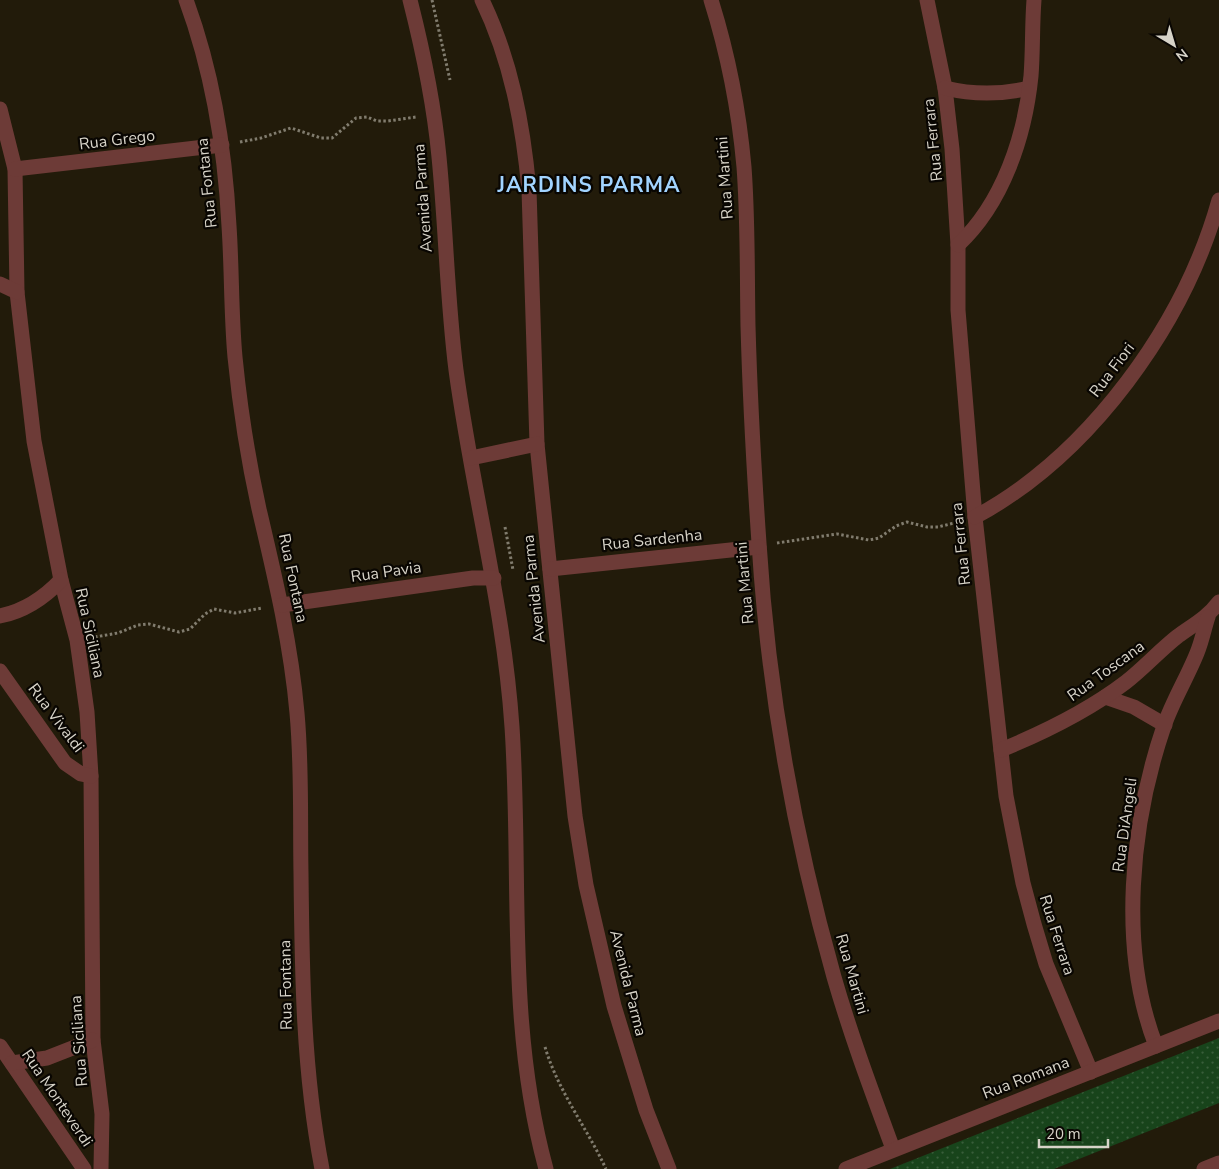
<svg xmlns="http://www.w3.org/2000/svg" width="1219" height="1169" font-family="'Nunito Sans',sans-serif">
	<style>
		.park { fill: url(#park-dots) }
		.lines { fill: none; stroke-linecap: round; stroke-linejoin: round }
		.path { stroke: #817c6e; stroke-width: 3; stroke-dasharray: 2.5 2.5; stroke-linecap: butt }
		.minor { stroke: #6d3b37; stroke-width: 15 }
		.labels { text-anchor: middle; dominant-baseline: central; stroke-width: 4.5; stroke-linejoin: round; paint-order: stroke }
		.street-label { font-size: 16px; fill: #d7d3c8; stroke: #090602 }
		.district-label { font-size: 21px; font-weight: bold; letter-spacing: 1px; fill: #a2d4ff; stroke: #090602 }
	</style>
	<defs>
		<pattern id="park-dots" width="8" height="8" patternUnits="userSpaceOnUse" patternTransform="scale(1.25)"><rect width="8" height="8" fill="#18441b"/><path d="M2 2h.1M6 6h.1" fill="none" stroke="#395e3b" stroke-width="1.8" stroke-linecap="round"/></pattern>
	</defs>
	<rect width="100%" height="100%" fill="#221b0a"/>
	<path class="park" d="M1219,1038V1103L1054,1169H890Z"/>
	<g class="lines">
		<g class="path">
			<path d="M432,0L450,80"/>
			<path d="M240,142L261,138L291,128L321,138H332L356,118L367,117L377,121H388L416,117"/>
			<path d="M505,527L513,570"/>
			<path d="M777,543L837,534L869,540L879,538L896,526L907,522L927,527H938L958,522"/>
			<path d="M95,637L118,633L138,625L149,624L179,632L190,629L205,614L214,609L235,613L262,608"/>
			<path d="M545,1047C558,1091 587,1128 606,1169"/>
		</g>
		<g class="minor">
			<path d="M186,0C213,73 225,149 229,226C232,270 231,313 235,357C240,408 248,459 259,509C275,577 291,644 297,713C302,767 300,820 301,873C302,973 303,1071 322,1169"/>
			<path d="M410,0C423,51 434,104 439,157C446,228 447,299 456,370C472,490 504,606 512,727C522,877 506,1023 546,1169"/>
			<path d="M482,0C511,60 523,124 529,190L537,444L575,816L586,885L614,1006L646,1110L669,1169"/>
			<path d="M711,0C728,54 739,111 744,167C748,220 747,273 748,326C750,398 754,471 759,543C768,690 794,835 834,977C851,1036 872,1092 893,1149"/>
			<path d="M927,0L945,88L952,149L958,245V310L975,517L1006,796L1023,883L1034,924L1046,964L1091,1072"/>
			<path d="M945,88C974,95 1000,95 1029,88"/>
			<path d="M0,109L15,169L17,292L34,441L61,580L77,640L87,712L91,776L93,1040L102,1114L101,1169"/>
			<path d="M15,169L222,145"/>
			<path d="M958,245C1003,203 1025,136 1031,76C1033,51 1032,25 1034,0"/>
			<path d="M0,284L17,292"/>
			<path d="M471,458L537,444"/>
			<path d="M975,517C1090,455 1184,325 1219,200"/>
			<path d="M550,569L759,547"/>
			<path d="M282,605L473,578H494"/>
			<path d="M0,616C25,611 44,598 61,580"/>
			<path d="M0,671L65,763L81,774L91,776"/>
			<path d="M1105,697L1134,707L1165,725"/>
			<path d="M1001,750C1045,732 1088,711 1126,682C1144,668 1160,650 1178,636C1193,625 1207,618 1219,602"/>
			<path d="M0,1046L84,1169"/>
			<path d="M1156,1046C1118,948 1131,823 1164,726C1173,700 1187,678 1197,653C1202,641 1204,629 1208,617"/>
			<path d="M12,1063L47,1058L93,1040"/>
			<path d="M846,1169L1219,1021"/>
			<path d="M1204,1169L1219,1163"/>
		</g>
	</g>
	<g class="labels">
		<g class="street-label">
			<text transform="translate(117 140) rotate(-7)">Rua Grego</text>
			<text transform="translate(933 140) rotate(-96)">Rua Ferrara</text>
			<text transform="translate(725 178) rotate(-94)">Rua Martini</text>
			<text transform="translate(207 183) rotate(-96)">Rua Fontana</text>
			<text transform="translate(423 198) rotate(-94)">Avenida Parma</text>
			<text transform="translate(1112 370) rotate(-53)">Rua Fiori</text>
			<text transform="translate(652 540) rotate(-6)">Rua Sardenha</text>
			<text transform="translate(961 544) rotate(-96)">Rua Ferrara</text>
			<text transform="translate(386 572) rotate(-8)">Rua Pavia</text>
			<text transform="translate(293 578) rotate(78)">Rua Fontana</text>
			<text transform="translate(745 583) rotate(-95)">Rua Martini</text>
			<text transform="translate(534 589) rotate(-96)">Avenida Parma</text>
			<text transform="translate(90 633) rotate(78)">Rua Siciliana</text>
			<text transform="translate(1106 671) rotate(-36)">Rua Toscana</text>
			<text transform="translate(56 718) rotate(53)">Rua Vivaldi</text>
			<text transform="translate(1125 825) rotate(-82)">Rua DiAngeli</text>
			<text transform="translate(1057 935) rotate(72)">Rua Ferrara</text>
			<text transform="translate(852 974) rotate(74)">Rua Martini</text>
			<text transform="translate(628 983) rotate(76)">Avenida Parma</text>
			<text transform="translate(286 985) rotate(-91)">Rua Fontana</text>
			<text transform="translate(79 1041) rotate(-94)">Rua Siciliana</text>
			<text transform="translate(1026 1078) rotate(-21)">Rua Romana</text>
			<text transform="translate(57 1098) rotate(56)">Rua Monteverdi</text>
		</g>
		<g class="district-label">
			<text x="589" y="185">JARDINS PARMA</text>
		</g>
	</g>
	<g transform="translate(1174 45) rotate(142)" stroke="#090602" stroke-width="4" paint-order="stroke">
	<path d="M0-4L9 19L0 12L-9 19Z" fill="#d7d3c8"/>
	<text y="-8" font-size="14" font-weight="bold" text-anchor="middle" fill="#d7d3c8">N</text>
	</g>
	<path d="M1039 1139v8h69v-8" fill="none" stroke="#d7d3c8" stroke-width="2.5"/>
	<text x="1046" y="1139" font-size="15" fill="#d7d3c8" stroke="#090602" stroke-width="4" paint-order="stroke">20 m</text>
</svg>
